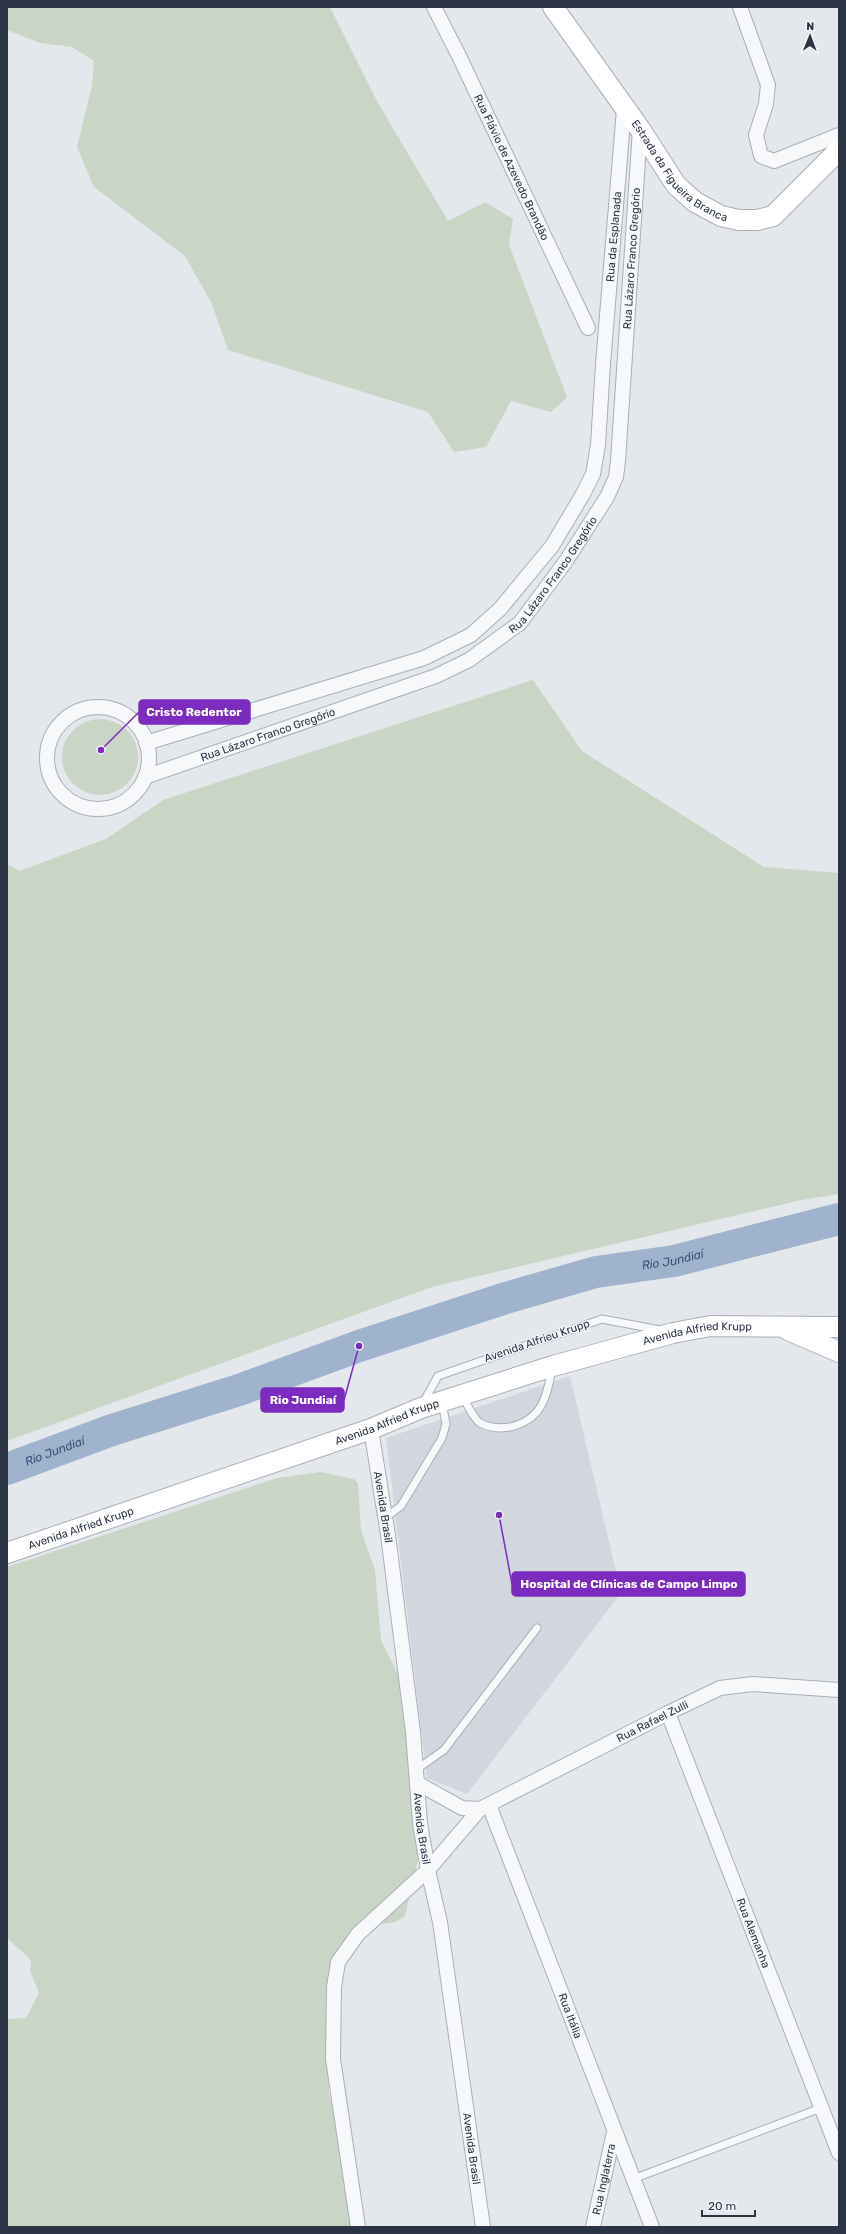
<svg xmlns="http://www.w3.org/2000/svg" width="846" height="2234" font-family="Rubik,sans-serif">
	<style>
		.built { fill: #d2d6de }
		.green { fill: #c9d6c5 }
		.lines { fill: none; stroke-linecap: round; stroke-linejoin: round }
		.river { stroke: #9fb4cc; stroke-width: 32 }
		.lane-casing { stroke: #a9aeb7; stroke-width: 9 }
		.street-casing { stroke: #a9aeb7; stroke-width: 16 }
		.secondary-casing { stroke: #a9aeb7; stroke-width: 22 }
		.lane { stroke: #f7f8fa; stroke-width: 7 }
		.street { stroke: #f7f8fa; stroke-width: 14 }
		.secondary { stroke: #fff; stroke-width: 20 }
		.labels { text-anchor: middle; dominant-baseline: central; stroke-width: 3; stroke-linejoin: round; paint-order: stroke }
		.street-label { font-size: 11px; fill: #2b3445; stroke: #f4f6f9 }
		.water-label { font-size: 12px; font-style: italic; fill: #34527a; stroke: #f4f6f9 }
		.leader { fill: none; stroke: #7b2cbf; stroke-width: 1.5 }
		.callout-dot { fill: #7b2cbf; stroke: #f4f6f9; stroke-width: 1.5 }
		.callout { fill: #7b2cbf; stroke: #7b2cbf; stroke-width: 1.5 }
		.callout-label { font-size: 12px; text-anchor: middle; font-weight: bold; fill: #fff }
	</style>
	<rect width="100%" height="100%" fill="#e4e7ec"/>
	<path class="built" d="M570,1376L621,1593L467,1794L427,1778L386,1438Z"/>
	<g class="green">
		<path d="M7,7H330L378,103L448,221L485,202L513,219L509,245L567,397L551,412L511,401L486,447L454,452L428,412L228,350L211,302L185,256L94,187L77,147L92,86L94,61L72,47L40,43L7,30Z"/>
		<path d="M533,680L582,751L764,867L839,873V1194L801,1200L432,1287L7,1441V864L19,871L106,839L163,800Z"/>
		<circle cx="100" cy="757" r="38"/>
		<path d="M321,1472L354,1479L358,1483L361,1530L375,1570L381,1640L406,1690L420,1851L405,1916L396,1922L363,1927L348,1937L327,2035L329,2095L353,2180L358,2227H7V2019L26,2018L39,1993L30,1971L31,1960L7,1938V1567L277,1478Z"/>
	</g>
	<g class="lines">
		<path class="river" id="s1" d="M7,1469L112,1430L239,1390L359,1346L506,1298L596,1272L674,1261L839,1219"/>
		<g class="lane-casing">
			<g id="lane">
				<path d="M463,1397C467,1404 473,1418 480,1423C490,1428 499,1429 510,1427C542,1420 546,1398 552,1370"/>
				<path d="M423,1403L438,1376L602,1319L660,1330"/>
				<path d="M385,1518L401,1506L442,1438L446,1424L442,1402"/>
				<path d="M417,1769L444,1750L537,1628"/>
				<path d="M633,2179L821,2108"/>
			</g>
		</g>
		<g class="street-casing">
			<g id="street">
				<path id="s2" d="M434,7L460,58L588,328"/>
				<path d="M740,7L768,85L766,104L756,135L761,156L774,161L839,135"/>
				<circle cx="98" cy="758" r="51"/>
				<path id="s3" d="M146,743L424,658L471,635L500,609L552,546L583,494L593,474L598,445L603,364L624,109"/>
				<path id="s4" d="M145,777L436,676L469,660L520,623L566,561L607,497L616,477L618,461L640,129"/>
				<path id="s5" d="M371,1429L388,1535L413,1732L420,1823L428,1870L440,1922L483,2227"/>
				<path id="s6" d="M668,1713L839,2153"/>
				<path d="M417,1783L462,1808L480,1809"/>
				<path id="s7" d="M489,1805L652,2227"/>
				<path id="s8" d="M358,2227L333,2059L334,1987L338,1962L358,1934L428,1870L480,1809L668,1713L720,1688L753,1684L839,1690"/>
				<path id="s9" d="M593,2227L614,2132"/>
			</g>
		</g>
		<g class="secondary-casing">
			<g id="secondary">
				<path id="s10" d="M553,7L640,129L676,185L695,202L721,216L739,220H757L773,216L839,150"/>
				<path d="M788,1330L839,1352"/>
				<path id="s11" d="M7,1553L371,1429L421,1408L553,1366L673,1333L710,1326L839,1327"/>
			</g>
		</g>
		<use href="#lane" class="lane"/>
		<use href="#street" class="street"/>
		<use href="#secondary" class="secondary"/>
	</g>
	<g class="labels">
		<g class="street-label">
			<text stroke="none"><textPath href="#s2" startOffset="178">Rua Flávio de Azevedo Brandão</textPath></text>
			<text stroke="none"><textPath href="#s10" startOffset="209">Estrada da Figueira Branca</textPath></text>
			<text stroke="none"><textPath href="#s3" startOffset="785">Rua da Esplanada</textPath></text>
			<text stroke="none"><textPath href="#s4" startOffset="802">Rua Lázaro Franco Gregório</textPath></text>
			<text stroke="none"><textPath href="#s4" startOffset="466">Rua Lázaro Franco Gregório</textPath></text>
			<text stroke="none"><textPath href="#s4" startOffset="130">Rua Lázaro Franco Gregório</textPath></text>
			<text stroke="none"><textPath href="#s11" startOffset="726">Avenida Alfried Krupp</textPath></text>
			<text transform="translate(537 1341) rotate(-19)">Avenida Alfrieu Krupp</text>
			<text stroke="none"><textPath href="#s11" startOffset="402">Avenida Alfried Krupp</textPath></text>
			<text stroke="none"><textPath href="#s5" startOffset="79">Avenida Brasil</textPath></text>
			<text stroke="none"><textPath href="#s11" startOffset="78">Avenida Alfried Krupp</textPath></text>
			<text stroke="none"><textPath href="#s8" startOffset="670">Rua Rafael Zulli</textPath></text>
			<text stroke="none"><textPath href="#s5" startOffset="403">Avenida Brasil</textPath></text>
			<text stroke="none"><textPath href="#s6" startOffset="236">Rua Alemanha</textPath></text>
			<text stroke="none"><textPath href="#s7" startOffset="226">Rua Itália</textPath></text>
			<text stroke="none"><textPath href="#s5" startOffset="727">Avenida Brasil</textPath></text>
			<text stroke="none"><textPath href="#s9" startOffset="49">Rua Inglaterra</textPath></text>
		</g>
		<g class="water-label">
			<text stroke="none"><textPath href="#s1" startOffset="699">Rio Jundiaí</textPath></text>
			<text stroke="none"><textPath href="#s1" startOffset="51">Rio Jundiaí</textPath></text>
		</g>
	</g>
	<path class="leader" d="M101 750L139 712M359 1346L344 1400M499 1515L512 1584"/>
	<g class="callout-dot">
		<circle cx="101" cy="750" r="4"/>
		<circle cx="359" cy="1346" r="4"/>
		<circle cx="499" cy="1515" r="4"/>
	</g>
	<g class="callout">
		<rect x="139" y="700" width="111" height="24" rx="4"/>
		<rect x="261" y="1388" width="83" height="24" rx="4"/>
		<rect x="512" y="1572" width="233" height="24" rx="4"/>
	</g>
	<g class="callout-label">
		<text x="194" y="716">Cristo Redentor</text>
		<text x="303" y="1404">Rio Jundiaí</text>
		<text x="629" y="1588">Hospital de Clínicas de Campo Limpo</text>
	</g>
	<rect width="846" height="2234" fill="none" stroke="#2b3445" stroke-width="16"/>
	<g transform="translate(810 36) rotate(1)" stroke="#f4f6f9" stroke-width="3" paint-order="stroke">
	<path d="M0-3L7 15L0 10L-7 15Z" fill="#2b3445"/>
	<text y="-6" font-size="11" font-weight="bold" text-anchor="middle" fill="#2b3445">N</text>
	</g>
	<path d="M702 2210v6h53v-6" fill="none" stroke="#2b3445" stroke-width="2"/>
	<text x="708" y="2210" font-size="12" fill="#2b3445" stroke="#f4f6f9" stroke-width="3" paint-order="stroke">20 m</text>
</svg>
